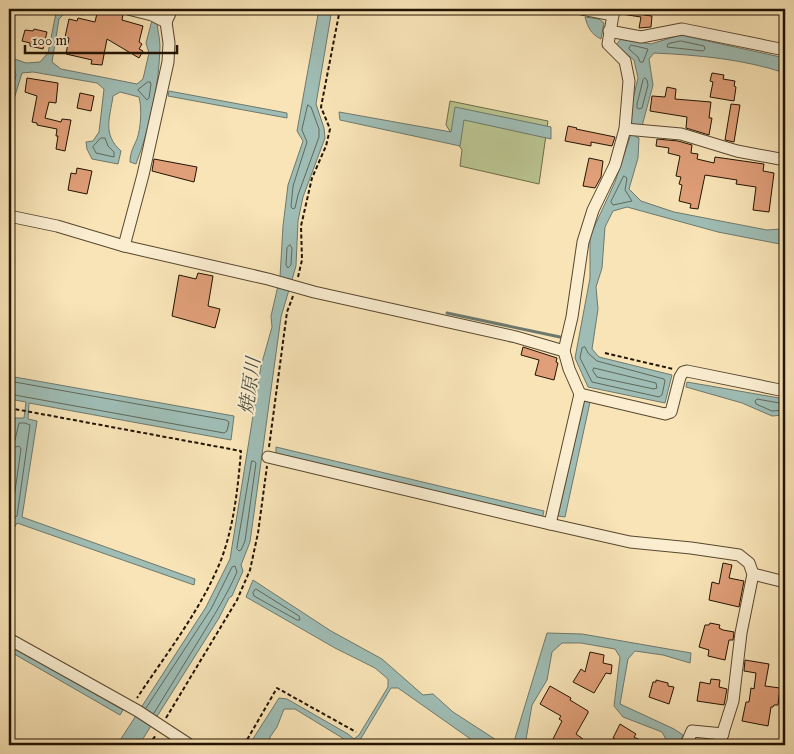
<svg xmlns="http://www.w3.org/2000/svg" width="794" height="754" font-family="'IM FELL English','Noto Serif JP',serif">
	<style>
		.green { fill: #bac590; stroke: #6e6c48 }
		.water { fill: #9fbdb5; stroke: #6d796d }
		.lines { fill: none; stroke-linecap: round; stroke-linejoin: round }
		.shore { stroke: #60685a; stroke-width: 1 }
		.stream { stroke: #6d796d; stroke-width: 3 }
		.building { fill: #e09f79; stroke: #221300 }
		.minor-casing { stroke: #58472e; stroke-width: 13 }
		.path { stroke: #221300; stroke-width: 2; stroke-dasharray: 4 2.5; stroke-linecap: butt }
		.minor { stroke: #faedd0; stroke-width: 11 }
		.labels { text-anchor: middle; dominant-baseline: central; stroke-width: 4; stroke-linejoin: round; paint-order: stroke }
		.water-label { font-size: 19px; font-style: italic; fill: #4e4e3f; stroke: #faedd0 }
	</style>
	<rect width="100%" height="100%" fill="#f8e4b7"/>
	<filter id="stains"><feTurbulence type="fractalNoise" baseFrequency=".004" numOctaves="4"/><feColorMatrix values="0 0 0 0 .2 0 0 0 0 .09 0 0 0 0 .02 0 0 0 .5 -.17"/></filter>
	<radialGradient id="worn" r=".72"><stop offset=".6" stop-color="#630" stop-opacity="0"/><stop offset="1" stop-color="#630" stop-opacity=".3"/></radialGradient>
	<path class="green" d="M450,101L548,121L539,184L460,166L462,150L446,125Z"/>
	<g class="water">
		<path d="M54,9H85V10L83,15L66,12L59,19L52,62L61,69L137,84L143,79L149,53L146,43L151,24L153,20L154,9H159C154,23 160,33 160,47C159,86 150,127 136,164L130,162C130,153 133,148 137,139C141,127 142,109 139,97L120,92L113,96C110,118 102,134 121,151L118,164L92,159L87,149L86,142L93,141L99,132L104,89L97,83L33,72L22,73L10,112L9,124V103L16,75L14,67L9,64V57L26,63L40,62L48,53L56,13Z"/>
		<path d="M319,9H332L316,104L324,128L325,138L303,197L298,221L296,266L281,317L250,542L241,565L243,571L232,596L229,598L219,618L139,745H117L206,607L230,559L261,366L272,327L271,316L280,277L283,226L288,185L303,141L297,131Z"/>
		<path d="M585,17L599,19L604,23L601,39C591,34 588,28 585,17Z"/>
		<path d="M680,35L785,58V73C743,59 698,55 654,53L649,59L653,85L642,126H637L636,137L639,138L638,158L629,189L641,201L674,212L767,230L780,229L785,233V245L718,232L627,207L613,211L605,227L602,268L596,287L598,309L592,349L599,357L672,375L665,403L588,387L575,358L590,278V236L615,182L630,137L632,103L638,78L634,60L616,45L621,39L651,44Z"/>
		<path d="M169,91L287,113V118L168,96Z"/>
		<path d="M455,107L551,127V139L464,120L460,146L340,120L339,112L451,132Z"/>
		<path d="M9,376L234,416L231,440L29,403L28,419L37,421L22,517L195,579L194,585L17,523L9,537V451L15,418H24L26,402L9,399Z"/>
		<path d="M687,382L785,399V415L772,416L742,403L686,387Z"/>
		<path d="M584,401L590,402L565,517L558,516Z"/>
		<path d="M276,447L544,511L542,519L276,454Z"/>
		<path d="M253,580L331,631L382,659L423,695L433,694L453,712L504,745H479L398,688H391L357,745H346L344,739L295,709H284L277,727L270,737L269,745H249L279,698L287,699L348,734L354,739L359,735L388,687V679L375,668L335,648L246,597Z"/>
		<path d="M547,633L582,634L691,653L690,663L663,655L635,651L628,659L620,704L674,729L683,735L679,745H665L667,741L662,732L623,717L614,706L620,657L615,649L581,643H562L552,652L547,680L532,705L525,745H513Z"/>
		<path d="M9,644L123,710L120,715L9,651Z"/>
	</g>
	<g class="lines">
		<g class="shore">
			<path d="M681,41L704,46L705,49L703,51L667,47L668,44Z"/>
			<path d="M631,45L648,49L643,62H640L638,57L629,49Z"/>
			<path d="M645,78L647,80L648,85L642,108L639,109L637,108V104L643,80Z"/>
			<path d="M148,82H150L151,84L149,98L147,100L138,90Z"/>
			<path d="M308,105L311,107L319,129V137L298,195L295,208L293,209L291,207L293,186L307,142L302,130Z"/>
			<path d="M101,138H105L108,146L114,152V157L96,153L93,147Z"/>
			<path d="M624,176L627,178L625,190L632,201L613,205L611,202Z"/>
			<path d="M290,245L292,248L291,265L288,268L286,265L287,248Z"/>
			<path d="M585,347L588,353L597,361L664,379L665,381L662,395L659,397L592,382L580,358L582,348Z"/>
			<path d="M594,368L656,383L657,388L654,389L597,377L593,371Z"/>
			<path d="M9,381L226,420L229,422L227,431L224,433L9,394"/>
			<path d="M785,404L757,399L755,401L756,404L772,411L785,410"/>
			<path d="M9,443L15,440L19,423H25L30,425L17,516L12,520L9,527"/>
			<path d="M9,449L19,446L21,449L12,512L9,515"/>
			<path d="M252,461H254L256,463L245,541L241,550L239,551L237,549Z"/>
			<path d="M256,589L299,616L300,620H297L254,596L253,593Z"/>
			<path d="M146,708L211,609L232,567L235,566L237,572C227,595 213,617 199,640C184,664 169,689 154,713"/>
		</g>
		<path class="stream" d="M447,313L560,337"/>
	</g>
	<g class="building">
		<path d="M98,9L121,11L123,14L122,20L143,26L139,42L142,44L139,49L143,51L139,58L107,39L102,65L91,64L92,60L66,54L69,38L65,37L69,19L77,21L78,18L95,22Z"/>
		<path d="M621,9H645L644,15L652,16L651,27L639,28L641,17L621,14Z"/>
		<path d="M34,29L47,32L43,49L30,46V43L22,41L25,30L33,31Z"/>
		<path d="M712,73L724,75L723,79L735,81L734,86L736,87L734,101L710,97L713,82L710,81Z"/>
		<path d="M27,78L58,83L56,103L49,102L45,118L61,122L62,119L71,120L65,151L56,149L58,136H56L57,129L37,125V123L32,122L37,96L25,92Z"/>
		<path d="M667,87L676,89L675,99L711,102L709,118H712L709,135L686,128L687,117L650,111L652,96L665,97Z"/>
		<path d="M80,93L94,96L91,111L77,108Z"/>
		<path d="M731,104L740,105L734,142L725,140Z"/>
		<path d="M568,126L577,128L576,129L615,137L612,146L591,142V146L565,141Z"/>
		<path d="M657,139L678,141L692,145L691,153L698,154L697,159L714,163L715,157L764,164L763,171L774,173L769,212L753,210L756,187L736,184L737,180L705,175L698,209L690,208L691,204L679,201L682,185L679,184L681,177L676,176L680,156L668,153L669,148L656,146Z"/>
		<path d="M589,158L603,161L601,177L595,188L583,186Z"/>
		<path d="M154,159L197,167L194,182L152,171Z"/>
		<path d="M77,168L92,171L87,194L68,190L71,173L76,174Z"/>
		<path d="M198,273L213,276L208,306L220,309L215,328L172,316L179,275L196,279Z"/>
		<path d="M523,347L557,358L556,362L558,363L554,380L535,375L539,360L521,355Z"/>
		<path d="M723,563L732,565L729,578L744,581L739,607L709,600L712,582L719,584Z"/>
		<path d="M710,623L720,625L719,628L723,630L734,632L733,640H729L725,660L708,656L709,650L699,647L705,625H709Z"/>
		<path d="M590,652L604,655L603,663L612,665L611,674L606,673L594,693L573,682L581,669L585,672Z"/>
		<path d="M745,660L769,664L765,686L780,688L778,705H774L773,707H771L768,726L742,721L746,702H749L751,688L754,689L756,673L744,671Z"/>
		<path d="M711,679L720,680L719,687L727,689L724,705L697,701L700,682L710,684Z"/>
		<path d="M656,680L668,683V686L674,687L669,704L649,697L653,682H656Z"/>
		<path d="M550,686L571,698L570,700L588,711V713L576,734L583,739L578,745L571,740L569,745H566L553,739L562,721L559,719L561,716L540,704Z"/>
		<path d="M620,724L636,734L634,737L650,745H626L613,738Z"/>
	</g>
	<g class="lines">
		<g class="minor-casing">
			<g id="minor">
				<path d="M582,9L613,15"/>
				<path d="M614,9L608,44L625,61L629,81L625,129L615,165L593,210L583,242L572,317L564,351L569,369L580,394L550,524L630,542L691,548L739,555L749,563L753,574L741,633L733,701L719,745"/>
				<path d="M166,22L172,9"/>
				<path d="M609,31L641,37L682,29L785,50"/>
				<path d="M625,129L681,134L737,151L785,160"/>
				<path d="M9,216L57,226L124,246L268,279L314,292L516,337L564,351"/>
				<path d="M124,246L143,175L168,62L169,43L166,22L152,15L128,9"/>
				<path d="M580,394L665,414L671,412L680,377L683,372L687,371L785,391"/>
				<path d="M268,457L550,524"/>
				<path d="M753,574L785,582"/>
				<path d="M9,639L138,711L190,745"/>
				<path d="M686,745L692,731L723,734"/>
			</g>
		</g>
		<g class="path">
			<path d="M298,277L302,260L301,226L312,178L326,146L330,129L321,107L340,9"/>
			<path d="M605,353L673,369"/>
			<path d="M9,408L241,451C238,487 234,526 221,560C201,610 166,654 137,698"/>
			<path d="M269,447L287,312L293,296"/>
			<path d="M166,718L237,600L250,570L258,533L267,466"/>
			<path d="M149,745L156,735"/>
			<path d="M244,745L277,688L356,732"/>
		</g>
		<use href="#minor" class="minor"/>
	</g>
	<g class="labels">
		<g class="water-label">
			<text transform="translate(251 386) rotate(-82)">焼原川</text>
		</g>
	</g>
	<rect width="794" height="754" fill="none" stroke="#f8e4b7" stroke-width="30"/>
	<rect x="10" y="10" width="774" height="734" fill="none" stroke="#221300" stroke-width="2.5"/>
	<rect x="15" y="15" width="764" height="724" fill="none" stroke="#221300"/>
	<path d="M25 45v8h152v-8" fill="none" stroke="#221300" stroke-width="2.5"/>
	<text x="32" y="45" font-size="15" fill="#221300" stroke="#faedd0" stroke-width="4" paint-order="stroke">100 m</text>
	<rect width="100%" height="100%" filter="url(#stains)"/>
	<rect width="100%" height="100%" fill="url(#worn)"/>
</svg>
